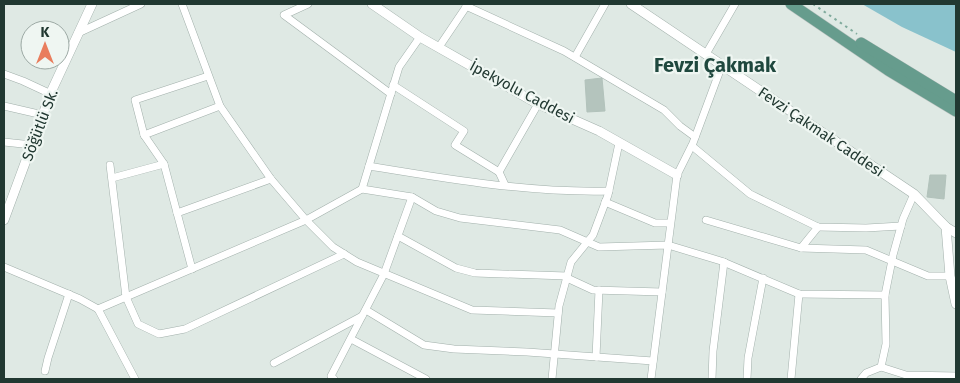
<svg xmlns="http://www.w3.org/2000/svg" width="960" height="383" font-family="'Fira Sans',sans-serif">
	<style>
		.water { fill: #89c2cc }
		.building { fill: #b4c4bd; stroke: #b2c2bb }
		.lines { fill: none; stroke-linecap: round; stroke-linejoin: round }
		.minor-casing { stroke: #a2b0ab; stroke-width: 8 }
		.tertiary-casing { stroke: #a2b0ab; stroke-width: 10 }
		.primary-casing { stroke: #bcc3c1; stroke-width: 12 }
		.path { stroke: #81ab9d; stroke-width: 2; stroke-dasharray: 2.5 4; stroke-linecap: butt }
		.minor { stroke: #fff; stroke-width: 7 }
		.tertiary { stroke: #fff; stroke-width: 9 }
		.primary { stroke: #669c8d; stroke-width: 11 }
		.labels { text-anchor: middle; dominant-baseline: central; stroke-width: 4.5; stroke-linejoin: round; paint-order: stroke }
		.street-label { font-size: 15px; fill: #213831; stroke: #eff6f2 }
		.district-label { font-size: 20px; font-weight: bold; fill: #1f483e; stroke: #eff6f2 }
	</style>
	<rect width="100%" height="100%" fill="#dfe9e4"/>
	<path class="water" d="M862,4H956V52L902,27Z"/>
	<g class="building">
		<path d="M602,78L605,111L587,112L585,80Z"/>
		<path d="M930,175H946L944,199L927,197Z"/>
	</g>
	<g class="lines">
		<g class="minor-casing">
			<g id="minor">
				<path d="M182,4L220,106L271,179L306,220L333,247L357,262L472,310L558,313"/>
				<path d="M308,4L284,15L391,94"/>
				<path d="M466,6L564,51L664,110L680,126L695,137"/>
				<path d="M78,33L141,4"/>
				<path d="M439,47L468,4"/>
				<path d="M706,54L735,4"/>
				<path d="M575,57L605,4"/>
				<path d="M4,74L23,81L51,94"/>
				<path d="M393,85L464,131L455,145L499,172"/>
				<path d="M4,106L43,115"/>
				<path d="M144,135L220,106"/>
				<path d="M4,142L32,145"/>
				<path d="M692,146L750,194L818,227L866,228L901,226"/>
				<path d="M110,165L126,297L138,324L159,334L185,329L344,254"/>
				<path d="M369,166C448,179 529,193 609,191"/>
				<path d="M112,178L164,164"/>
				<path d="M505,185L499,172L538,104"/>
				<path d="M362,189L412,197L436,211L460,218L560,230L599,247L668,245L721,261L799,294L885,295"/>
				<path d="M914,194L903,219L893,255L885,295L886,344L881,367L906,375L956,376"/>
				<path d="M605,202L655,223H670"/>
				<path d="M177,213L271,179"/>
				<path d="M706,220L801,248L818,227"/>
				<path d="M398,236L456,268L475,273L567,276"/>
				<path d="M801,248L866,250L928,276H950"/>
				<path d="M4,267L80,299L98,309L135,379"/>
				<path d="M192,269L164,164L144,135L135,100L208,76"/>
				<path d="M567,278L593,290L662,292"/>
				<path d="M98,309L306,220L362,189L399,67L420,37"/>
				<path d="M366,310L424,345L454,349L527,352L653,361"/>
				<path d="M351,339L426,379"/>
				<path d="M596,357L599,290"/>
				<path d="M274,363L362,316"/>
				<path d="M45,371L48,358L69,294"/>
				<path d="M334,379L331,376L384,274L412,197"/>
				<path d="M552,379L559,306L571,262L593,235L608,195L619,143"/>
				<path d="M651,379L677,175L693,143L722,65"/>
				<path d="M712,379L713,351L724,262"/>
				<path d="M747,379L748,358L763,278"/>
				<path d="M791,379L799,294"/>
				<path d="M861,379L866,373L881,367"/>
			</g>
		</g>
		<g class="tertiary-casing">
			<g id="tertiary">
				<path d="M372,4L420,37L538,104L599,131L677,175"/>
				<path d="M631,4L914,194L946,227L956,233"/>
				<path d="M4,220L52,90L92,4"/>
				<path d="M946,227L950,276L956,304"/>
			</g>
		</g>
		<g class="primary-casing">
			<g id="primary">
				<path d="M791,4L888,70L956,111"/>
				<path d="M861,43L956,101"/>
			</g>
		</g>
		<path class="path" d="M813,4L857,34"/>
		<use href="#minor" class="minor"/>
		<use href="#tertiary" class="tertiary"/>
		<use href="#primary" class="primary"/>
	</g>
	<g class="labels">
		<g class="street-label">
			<text transform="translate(522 92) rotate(28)">İpekyolu Caddesi</text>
			<text transform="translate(40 125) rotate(-69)">Söğütlü Sk.</text>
			<text transform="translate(821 132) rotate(34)">Fevzi Çakmak Caddesi</text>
		</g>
		<g class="district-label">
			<text x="715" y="65">Fevzi Çakmak</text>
		</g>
	</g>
	<rect width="960" height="383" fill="none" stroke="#213831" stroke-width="10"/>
	<g transform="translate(45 45)"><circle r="24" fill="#eff6f2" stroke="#9daaa5"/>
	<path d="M0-4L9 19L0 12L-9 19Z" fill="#e97d5d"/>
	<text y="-8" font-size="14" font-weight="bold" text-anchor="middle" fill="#213831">K</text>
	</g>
</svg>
